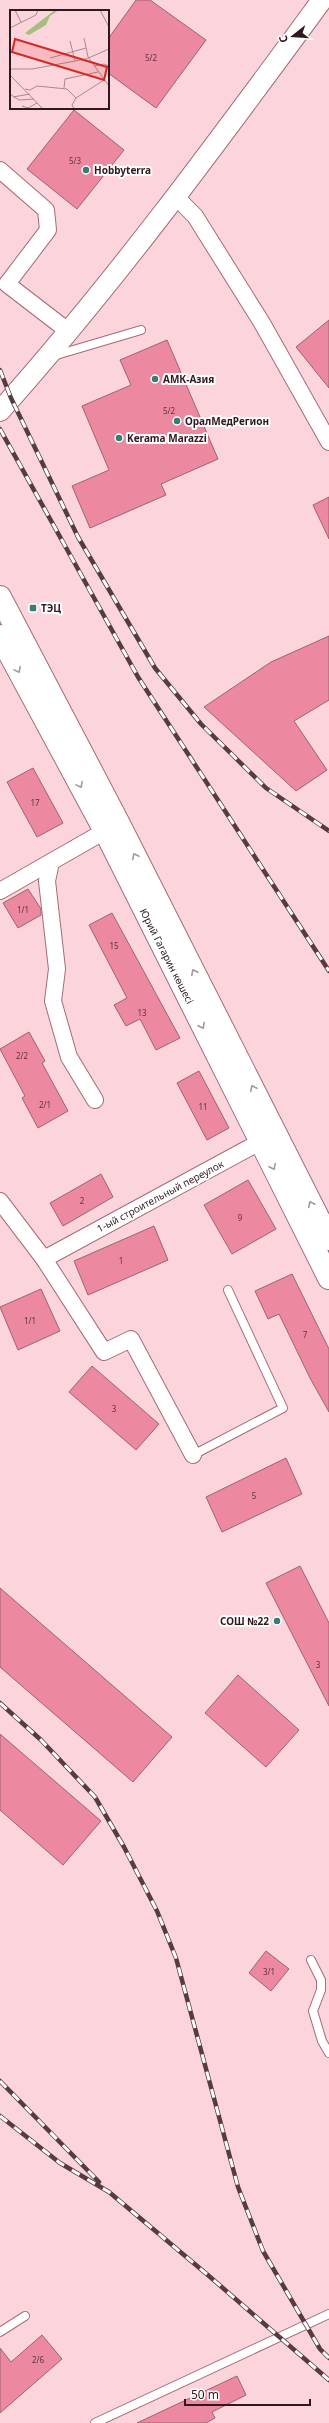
<svg xmlns="http://www.w3.org/2000/svg" width="329" height="2423" font-family="'Noto Sans',sans-serif">
	<style>
		.building { fill: #ec889f; stroke: #9d6370 }
		.lines { fill: none; stroke-linecap: round; stroke-linejoin: round }
		.service-casing { stroke: #a56b77; stroke-width: 10 }
		.minor-casing { stroke: #a56b77; stroke-width: 18 }
		.tertiary-casing { stroke: #a56b77; stroke-width: 22 }
		.primary-casing { stroke: #a56b77; stroke-width: 24 }
		.service { stroke: #fff; stroke-width: 8 }
		.minor { stroke: #fff; stroke-width: 16 }
		.tertiary { stroke: #fff; stroke-width: 20 }
		.primary { stroke: #fff; stroke-width: 22 }
		.rail-casing { stroke: #563c41; stroke-width: 4.5 }
		.rail { stroke: #fff; stroke-width: 3; stroke-dasharray: 9; stroke-linecap: butt }
		.oneway { stroke: #a2989a }
		.poi-dot { fill: #367d76; stroke: #fff; stroke-width: 1.5 }
		.labels { text-anchor: middle; dominant-baseline: central; stroke-width: 4; stroke-linejoin: round; paint-order: stroke }
		.number-label { font-size: 8px; fill: #5f353e }
		.poi-label { font-size: 10px; font-weight: bold; fill: #30191e; stroke: #fff; text-anchor: start }
		.street-label { font-size: 10px; fill: #30191e; stroke: #fff }
		.inset-road { fill: none; stroke: #aa898f; stroke-width: 1 }
		.view { fill: #d62828; fill-opacity: 0.15; stroke: #d62828; stroke-width: 2 }
		.inset-edge { fill: none; stroke: #30191e; stroke-width: 2 }
	</style>
	<rect width="100%" height="100%" fill="#fcd4db"/>
	<g class="building">
		<path d="M136,0H150L206,40L156,108L108,73V39Z"/>
		<path d="M74,110L124,150L77,209L27,169Z"/>
		<path d="M329,320V388L296,347Z"/>
		<path d="M167,340L218,459L161,484L166,495L90,528L72,486L109,470L82,406L131,385L120,360Z"/>
		<path d="M329,497V539L313,505Z"/>
		<path d="M329,636V700L294,721L327,770L296,791L204,707L271,662Z"/>
		<path d="M33,768L63,823L37,837L7,782Z"/>
		<path d="M28,889L41,909V915L18,928L3,903Z"/>
		<path d="M112,913L180,1038L156,1050L140,1019L126,1026L114,1005L127,998L89,925Z"/>
		<path d="M29,1032L45,1061L42,1063L68,1111L38,1128L22,1098L25,1096L0,1049Z"/>
		<path d="M199,1071L229,1128L207,1140L177,1083Z"/>
		<path d="M101,1174L113,1197L63,1226L50,1203Z"/>
		<path d="M248,1180L276,1229L232,1254L204,1205Z"/>
		<path d="M154,1226L168,1260L88,1295L74,1261Z"/>
		<path d="M292,1274L329,1349V1412L310,1378L279,1314L268,1319L255,1291Z"/>
		<path d="M41,1289L60,1331L18,1350L0,1307Z"/>
		<path d="M92,1366L159,1424L136,1450L69,1392Z"/>
		<path d="M286,1458L302,1494L222,1532L206,1497Z"/>
		<path d="M300,1566L329,1623V1706L266,1583Z"/>
		<path d="M0,1588L172,1737L133,1782L0,1667Z"/>
		<path d="M238,1675L299,1730L266,1767L205,1713Z"/>
		<path d="M0,1734L101,1821L63,1865L0,1810Z"/>
		<path d="M266,1951L289,1969L271,1991L249,1973Z"/>
		<path d="M42,2335L62,2359L0,2413V2348L11,2362Z"/>
		<path d="M237,2376L246,2395L212,2412L215,2418L206,2423H137Z"/>
	</g>
	<g class="lines">
		<g class="service-casing">
			<g id="service">
				<path d="M53,356L141,330"/>
				<path d="M193,1455L283,1408L228,1290"/>
				<path d="M311,1960L321,1980V1990L313,2011L322,2041L329,2053"/>
				<path d="M0,2332L25,2316"/>
				<path d="M95,2423L329,2314"/>
			</g>
		</g>
		<g class="minor-casing">
			<g id="minor">
				<path d="M0,170L46,210L48,230L7,284L68,331"/>
				<path d="M176,197L195,216L262,323L329,442"/>
				<path d="M51,862L47,881L57,969L53,1001L69,1057L95,1100"/>
				<path d="M0,891L105,831"/>
				<path d="M0,1201L44,1259L104,1352L131,1339L193,1455"/>
				<path d="M44,1259L269,1137"/>
			</g>
		</g>
		<g class="tertiary-casing">
			<path id="tertiary" d="M0,411C116,281 219,140 322,0"/>
		</g>
		<g class="primary-casing">
			<g id="primary">
				<path d="M0,597L118,822L329,1239"/>
				<path d="M0,636L105,831L329,1278"/>
			</g>
		</g>
		<use href="#service" class="service"/>
		<use href="#minor" class="minor"/>
		<use href="#tertiary" class="tertiary"/>
		<use href="#primary" class="primary"/>
		<g class="rail-casing">
			<g id="rail">
				<path d="M0,370L11,398L78,537L155,668L201,724L266,788L329,831"/>
				<path d="M0,429L138,677L329,971"/>
				<path d="M0,1703L41,1740L95,1797L124,1847L157,1911L176,1958L238,2187L263,2251L320,2349L329,2358"/>
				<path d="M0,2081L99,2182"/>
				<path d="M0,2116L60,2163L109,2192L209,2276L329,2380"/>
			</g>
		</g>
		<use href="#rail" class="rail"/>
	</g>
	<defs><path id="oneway-chevron" d="M-2-3.5L2.5 0L-2 3.5" fill="none" stroke-width="1.6" stroke-linecap="round" stroke-linejoin="round"/></defs>
	<g class="oneway">
		<use href="#oneway-chevron" transform="translate(18 670) rotate(62)"/>
		<use href="#oneway-chevron" transform="translate(80 785) rotate(62)"/>
		<use href="#oneway-chevron" transform="translate(135 856) rotate(-117)"/>
		<use href="#oneway-chevron" transform="translate(194 972) rotate(-117)"/>
		<use href="#oneway-chevron" transform="translate(202 1026) rotate(63)"/>
		<use href="#oneway-chevron" transform="translate(253 1088) rotate(-117)"/>
		<use href="#oneway-chevron" transform="translate(273 1167) rotate(63)"/>
		<use href="#oneway-chevron" transform="translate(311 1204) rotate(-117)"/>
	</g>
	<g class="poi-dot">
		<circle cx="86" cy="170" r="4"/>
		<circle cx="155" cy="379" r="4"/>
		<circle cx="177" cy="421" r="4"/>
		<circle cx="119" cy="438" r="4"/>
		<rect x="29" y="604" width="8" height="8" rx="2"/>
		<circle cx="277" cy="1621" r="4"/>
	</g>
	<g class="labels">
		<g class="number-label">
			<text x="151" y="57">5/2</text>
			<text x="75" y="160">5/3</text>
			<text x="169" y="410">5/2</text>
			<text x="35" y="802">17</text>
			<text x="23" y="909">1/1</text>
			<text x="114" y="945">15</text>
			<text x="142" y="1012">13</text>
			<text x="22" y="1055">2/2</text>
			<text x="45" y="1104">2/1</text>
			<text x="203" y="1106">11</text>
			<text x="82" y="1200">2</text>
			<text x="240" y="1217">9</text>
			<text x="121" y="1260">1</text>
			<text x="30" y="1320">1/1</text>
			<text x="305" y="1334">7</text>
			<text x="114" y="1408">3</text>
			<text x="254" y="1495">5</text>
			<text x="318" y="1664">3</text>
			<text x="269" y="1971">3/1</text>
			<text x="38" y="2359">2/6</text>
		</g>
		<g class="poi-label">
			<text x="94" y="170">Hobbyterra</text>
			<text x="163" y="379">АМК-Азия</text>
			<text x="185" y="421">ОралМедРегион</text>
			<text x="127" y="438">Kerama Marazzi</text>
			<text x="41" y="608">ТЭЦ</text>
			<text x="269" y="1621" text-anchor="end">СОШ №22</text>
		</g>
		<g class="street-label">
			<text transform="translate(167 956) rotate(63)">Юрий Гагарин көшесі</text>
			<text transform="translate(160 1196) rotate(-28)">1-ый строительный переулок</text>
		</g>
	</g>
	<g transform="translate(10 10)">
		<rect width="99" height="99" fill="#fcd4db"/>
		<path d="M45,0H49L40,6L36,15L19,25L15,23Z" fill="#a6bf81"/>
		<path class="inset-road" d="M5,0L11,12M90,0L99,17M0,18L26,5L28,0M74,28L78,47L99,76M60,31L65,51M40,48L76,38M84,56L94,54L99,56M0,59H22L76,49L99,39M0,65L33,99M54,78L55,69L88,62M15,79L20,80L27,76L57,79L66,88M0,84L9,90L24,89M3,87L20,84M12,96L18,98L27,93M64,99L62,95L66,88L94,70"/>
		<path class="view" d="M5,29L97,57L94,70L2,42Z"/>
		<rect width="99" height="99" class="inset-edge"/>
	</g>
	<g transform="translate(293 36) rotate(253)" stroke="#ffffff" stroke-width="3" paint-order="stroke">
	<path d="M0-3L7 15L0 10L-7 15Z" fill="#30191e"/>
	<text y="-6" font-size="11" font-weight="bold" text-anchor="middle" fill="#30191e">С</text>
	</g>
	<path d="M185 2399v6h125v-6" fill="none" stroke="#30191e" stroke-width="2"/>
	<text x="191" y="2399" font-size="12" fill="#30191e" stroke="#ffffff" stroke-width="3" paint-order="stroke">50 m</text>
</svg>
